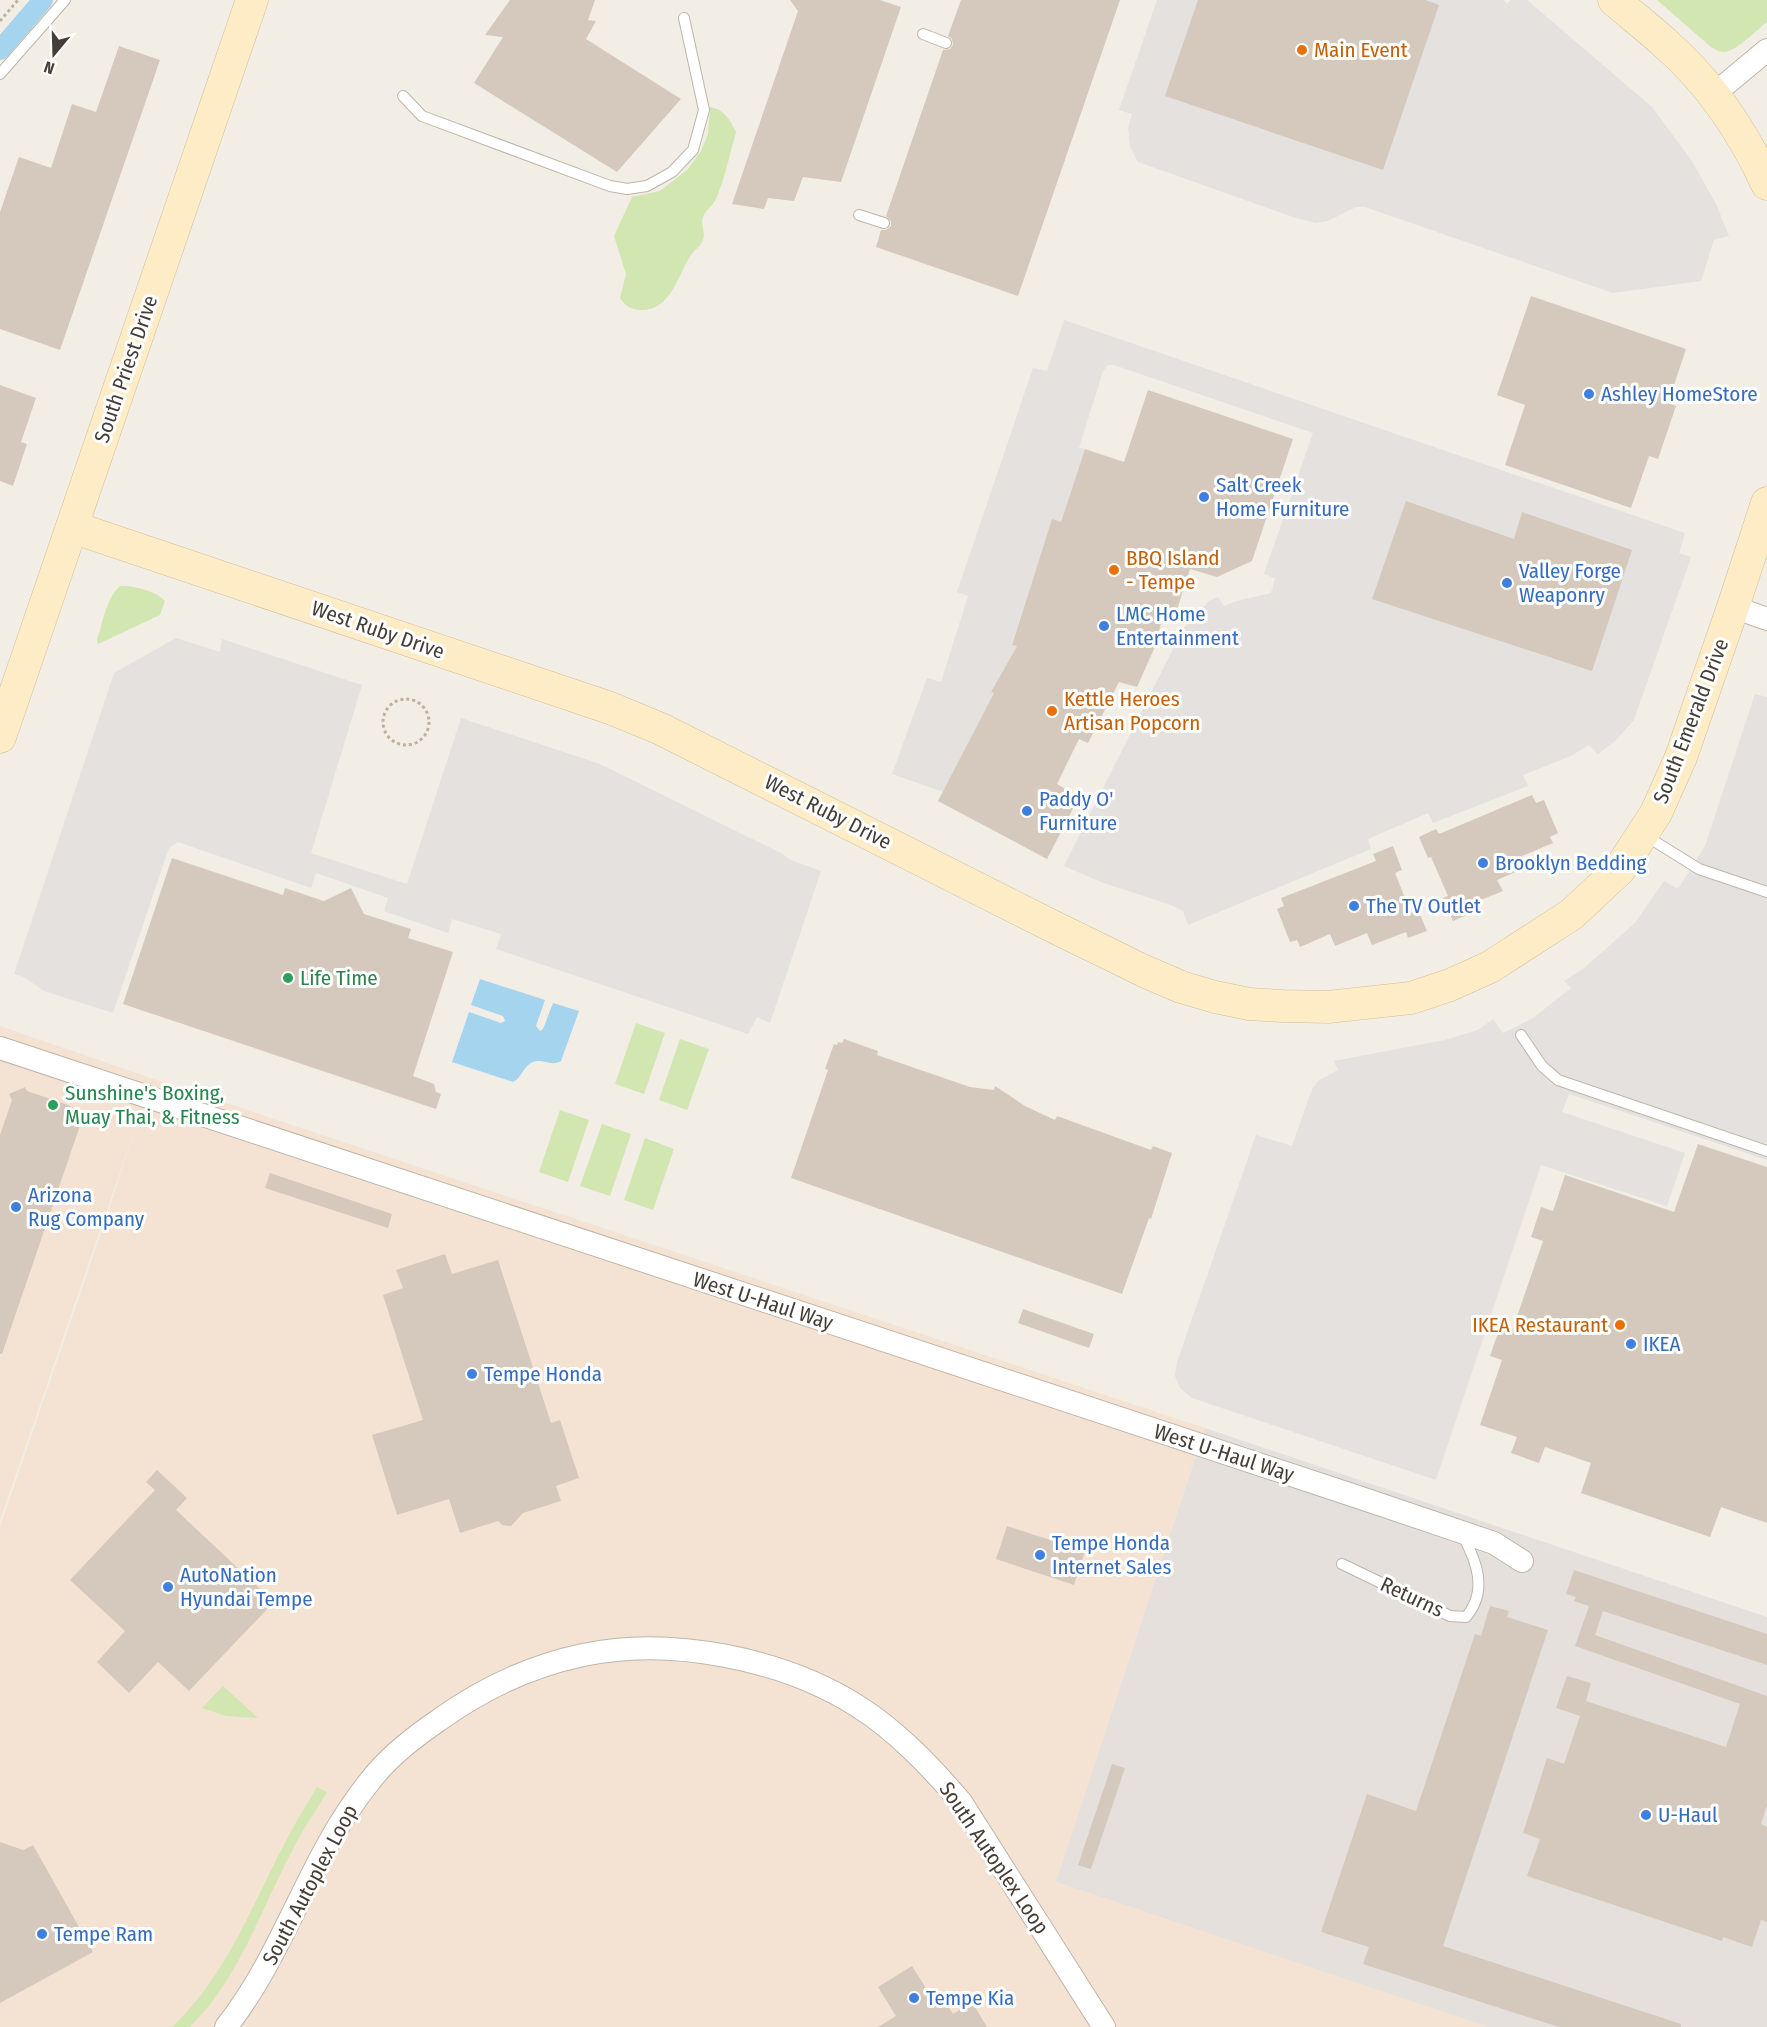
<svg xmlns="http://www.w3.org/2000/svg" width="1767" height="2027" font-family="'Fira Sans Condensed',sans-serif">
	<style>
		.commercial { fill: #f4e3d2 }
		.industrial { fill: #e5e0db }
		.green { fill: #d1e6b0 }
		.parking { fill: #e4e1de }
		.water { fill: #a4d4ee }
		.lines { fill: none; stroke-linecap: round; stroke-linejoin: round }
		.canal { stroke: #a4d4ee; stroke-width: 20 }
		.building { fill: #d4c9bc }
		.lane-casing { stroke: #beb5a9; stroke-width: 12 }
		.street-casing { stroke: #beb5a9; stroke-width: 24 }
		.secondary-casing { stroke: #d1be98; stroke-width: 33 }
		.path { stroke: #bfb09b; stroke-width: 3; stroke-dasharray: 3 3; stroke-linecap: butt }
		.lane { stroke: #fff; stroke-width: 10 }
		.street { stroke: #fff; stroke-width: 22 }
		.secondary { stroke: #fdecc6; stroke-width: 32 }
		.food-dot { fill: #e8710a; stroke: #fff; stroke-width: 2 }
		.shop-dot { fill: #3f7fe0; stroke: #fff; stroke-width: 2 }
		.leisure-dot { fill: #2e9e5b; stroke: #fff; stroke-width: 2 }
		.labels { text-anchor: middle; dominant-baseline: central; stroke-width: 6; stroke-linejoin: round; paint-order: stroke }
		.food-label { font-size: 21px; fill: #c56008; stroke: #fff; text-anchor: start }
		.street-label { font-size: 21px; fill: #453e36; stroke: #fff }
		.shop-label { font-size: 21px; fill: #366cbe; stroke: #fff; text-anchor: start }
		.leisure-label { font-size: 21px; fill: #27864d; stroke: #fff; text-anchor: start }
	</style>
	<rect width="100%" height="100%" fill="#f2eee6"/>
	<path class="commercial" d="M0,1026L151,1078L1205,1428L1056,1882L1488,2027H0V1527L102,1230L137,1123L0,1521Z"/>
	<path class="industrial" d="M1205,1428L1767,1617V2027H1488L1056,1882Z"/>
	<g class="green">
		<path d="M1657,0H1767V22C1758,29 1736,51 1725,52C1721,53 1715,49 1711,47Z"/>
		<path d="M710,107C724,109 730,120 736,132C730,153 725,178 716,199C713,206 705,210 703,217C700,225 706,232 703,240C700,247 693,251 689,258C678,277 669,310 643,310C632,310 626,307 620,298L626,274L614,236L632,197L660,191L687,170L701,151L708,134Z"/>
		<path d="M120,586C132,585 157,591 165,601L160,615L98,644L97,640C103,622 106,599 120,586Z"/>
		<path d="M636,1023L665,1033L644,1094L615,1084Z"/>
		<path d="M680,1039L709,1049L687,1110L659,1100Z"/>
		<path d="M560,1110L589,1120L568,1182L539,1172Z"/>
		<path d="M602,1124L631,1134L610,1196L580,1186Z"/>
		<path d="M645,1138L674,1149L653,1210L624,1200Z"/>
		<path d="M223,1686L258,1718L226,1716L202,1708Z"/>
		<path d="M317,1787L327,1792C317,1809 305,1826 296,1843C262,1906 241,1976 190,2027H172C227,1975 252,1905 287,1839C296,1821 307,1804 317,1787Z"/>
	</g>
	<g class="parking">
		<path d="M1157,0H1504L1507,4L1511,0H1527L1652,107L1692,161L1716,204L1729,236L1714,240L1701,281L1613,293L1365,207H1356L1328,221L1316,223L1296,218L1138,162L1130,147L1128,128L1132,114L1119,110Z"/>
		<path d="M1064,320L1685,533L1679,553L1691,557L1634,720L1615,741L1598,754L1589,745L1571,756L1523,775L1528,786L1433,823L1428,813L1368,839L1371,849L1188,925L1183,911L1171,905L1101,882L1064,866L1183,629L1209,601L1218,597L1224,606L1237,601L1271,593L1275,578L1264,574L1313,433L1114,365H1108L1103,371L1079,448L1085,449L1061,522L1052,520L1012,644L1017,646L991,692L994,693L943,792L892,774L927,678L941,682L968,596L957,592L1033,368L1047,371Z"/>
		<path d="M176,638L220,652L222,639L362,685L311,853L407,884L461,718L600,764L781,853L791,860L821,871L770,1023L757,1017L748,1034L496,949L501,934L452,919L448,933L384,911L388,898L316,873L311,888L178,842L169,848L113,1013L44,991L24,977L14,974L114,673Z"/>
		<path d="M1755,694L1767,697V1160L1569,1094L1562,1112L1685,1153L1667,1206L1541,1165L1436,1480L1192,1398L1180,1388L1175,1376L1177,1362L1256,1135L1292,1146L1312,1089L1318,1081L1338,1070L1334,1061L1445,1040L1478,1030L1493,1019L1503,1033L1533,1018L1571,988L1564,981L1583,969L1635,923L1664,881L1678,889L1705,846Z"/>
	</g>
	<path class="water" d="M480,979L545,1000L536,1026L540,1031L543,1029L553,1003L579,1011L561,1061C551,1067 542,1058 533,1062C523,1066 522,1078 513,1082L452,1062L469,1012L501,1023L505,1021L503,1016L471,1005Z"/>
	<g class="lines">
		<path class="canal" d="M0,50L43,0"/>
	</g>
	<g class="building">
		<path d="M510,0H595L588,20L596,21L586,39L681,99L617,172L474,83L503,37L485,35Z"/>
		<path d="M790,0H880L901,7L841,182L803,177L794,201L768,198L764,209L732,204L798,11Z"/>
		<path d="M961,0H1120L1018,296L876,247L881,230H886L891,226V221L886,216L943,50L950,49L953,45L952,39L948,36Z"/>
		<path d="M1198,0H1425L1439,5L1383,170L1165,96Z"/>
		<path d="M119,46L160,60L60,350L0,329V212L19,157L51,168L72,104L96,112Z"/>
		<path d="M1531,296L1686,349L1668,403L1676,406L1658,459L1649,456L1631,508L1505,465L1525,405L1497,395Z"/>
		<path d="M0,385L36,398L21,442L27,444L13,486L0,481Z"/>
		<path d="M1148,390L1293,439L1252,561L1217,577L1190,569L1173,622L1163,616L1154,649L1137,687L1119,682L1088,743L1079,739L1057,784L1079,797L1047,859L938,801L994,693L991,692L1017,646L1012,645L1052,519L1061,522L1085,449L1124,462Z"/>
		<path d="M1406,501L1514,539L1522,512L1632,550L1592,671L1372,599Z"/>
		<path d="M1532,795L1536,803L1544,800L1558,833L1550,837L1553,843L1522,856L1527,867L1497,880L1503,891L1468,905L1472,913L1453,921L1443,898L1448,896L1431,857L1428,858L1419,837L1436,829L1439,834Z"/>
		<path d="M1393,846L1402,870L1395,873L1411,913L1418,910L1427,931L1408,938L1406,932L1372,945L1367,933L1335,946L1330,934L1300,947L1297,940L1290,942L1277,909L1284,906L1281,898L1376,861L1373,854Z"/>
		<path d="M172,858L283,895L285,888L324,901L351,888L364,914L411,929L408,938L453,952L413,1076L434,1084L436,1092L441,1094L436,1109L123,1004Z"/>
		<path d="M844,1039L878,1051L877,1055L970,1087L994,1090L995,1086L1025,1106L1055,1120L1057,1116L1151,1150L1153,1146L1172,1153L1151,1219L1149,1218L1122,1294L791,1178L828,1070L825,1069L834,1044L837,1045L838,1042L842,1043Z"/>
		<path d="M25,1087L27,1091L85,1111L2,1354H0V1135L12,1100L9,1094Z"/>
		<path d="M1698,1144L1767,1167V1523L1721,1507L1710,1537L1581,1493L1591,1463L1545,1447L1539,1463L1511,1453L1517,1437L1480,1425L1502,1360L1490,1356L1500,1327L1512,1331L1543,1241L1531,1237L1541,1207L1553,1211L1565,1175L1674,1212Z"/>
		<path d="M270,1173L392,1214L388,1228L265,1188Z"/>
		<path d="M445,1254L452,1274L498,1260L551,1423L560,1420L579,1478L556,1486L561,1501L523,1513L511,1526L502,1525L498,1521L460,1533L449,1499L397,1515L372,1435L423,1420L383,1295L403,1288L396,1270Z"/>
		<path d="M1023,1309L1094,1334L1089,1348L1018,1323Z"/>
		<path d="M157,1470L187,1498L176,1510L274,1602L189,1691L158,1662L129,1693L97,1662L125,1631L70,1580L155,1490L146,1482Z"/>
		<path d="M1007,1526L1085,1551L1074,1585L996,1559Z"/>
		<path d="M1574,1570L1767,1634V1665L1603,1611L1595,1635L1767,1696V1805L1761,1824L1767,1827V1922L1761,1920L1752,1947L1723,1937L1722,1941L1527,1876L1540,1839L1523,1833L1547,1758L1564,1764L1580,1716L1556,1708L1567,1676L1591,1683L1586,1701L1726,1747L1740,1704L1575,1646L1589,1606L1574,1601L1576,1597L1566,1594Z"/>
		<path d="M1490,1606L1509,1611L1507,1617L1548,1630L1443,1946L1681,2024V2027H1559L1363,1964L1369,1947L1321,1932L1367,1794L1416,1811L1475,1634L1481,1636Z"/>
		<path d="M1112,1764L1125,1768L1091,1869L1078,1865Z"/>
		<path d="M0,1842L23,1850L33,1845L93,1952L0,2003Z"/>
		<path d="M912,1966L929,1993L937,1989L953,2014L972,2002L987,2027H878L896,2016L878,1987Z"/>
	</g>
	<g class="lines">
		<g class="lane-casing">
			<g id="lane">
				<path d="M923,34L946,43"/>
				<path d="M0,74L65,0"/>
				<path d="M403,96L422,116L610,186L627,189L647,186L672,172L693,150L704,110L684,18"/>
				<path d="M859,215L884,223"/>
				<path d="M1646,836L1699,869L1767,892"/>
				<path d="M1521,1035L1542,1066L1558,1080L1767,1151"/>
				<path d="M1342,1564L1450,1616L1466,1617C1488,1591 1477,1562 1463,1536"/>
			</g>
		</g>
		<g class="street-casing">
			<g id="street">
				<path d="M1713,95L1767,50"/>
				<path d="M1733,607L1767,619"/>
				<path d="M0,1048L1361,1498L1494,1543L1522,1561"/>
				<path d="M226,2027C286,1951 309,1856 370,1781C388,1757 414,1737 439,1720C482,1689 531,1666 583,1655C671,1636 784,1659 859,1707C898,1732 931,1767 961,1802L1104,2027"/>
			</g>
		</g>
		<g class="secondary-casing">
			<g id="secondary">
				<path d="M1614,0C1631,15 1650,29 1667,45C1710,83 1743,132 1767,184"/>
				<path d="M72,527L610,708L661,729L1054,927L1144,971L1181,987L1215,997L1249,1004L1282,1006L1328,1007L1411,998L1450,985L1490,967L1572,914L1619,870L1656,813L1681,757L1733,607L1767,503"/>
				<path d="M0,737L252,0"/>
			</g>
		</g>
		<g class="path">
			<path d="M0,21L18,0"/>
			<circle cx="406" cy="722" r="23"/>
		</g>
		<use href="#lane" class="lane"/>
		<use href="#street" class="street"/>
		<use href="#secondary" class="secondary"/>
	</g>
	<g class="food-dot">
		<circle cx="1302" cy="50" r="6"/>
		<circle cx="1114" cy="570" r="6"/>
		<circle cx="1052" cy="711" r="6"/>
		<circle cx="1620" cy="1325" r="6"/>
	</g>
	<g class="shop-dot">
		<circle cx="1589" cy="394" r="6"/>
		<circle cx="1204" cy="497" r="6"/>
		<circle cx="1507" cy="583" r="6"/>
		<circle cx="1104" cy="626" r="6"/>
		<circle cx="1027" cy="811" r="6"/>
		<circle cx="1483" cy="863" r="6"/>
		<circle cx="1354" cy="906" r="6"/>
		<circle cx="16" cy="1207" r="6"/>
		<circle cx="1631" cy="1344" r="6"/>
		<circle cx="472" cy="1374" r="6"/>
		<circle cx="1040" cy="1555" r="6"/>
		<circle cx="168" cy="1587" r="6"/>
		<circle cx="1646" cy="1815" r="6"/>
		<circle cx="42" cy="1934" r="6"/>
		<circle cx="914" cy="1998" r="6"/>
	</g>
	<g class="leisure-dot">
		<circle cx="288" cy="978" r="6"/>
		<circle cx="53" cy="1105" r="6"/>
	</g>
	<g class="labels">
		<g class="food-label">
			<text x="1314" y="50">Main Event</text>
			<text x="1126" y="558">BBQ Island<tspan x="1126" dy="24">- Tempe</tspan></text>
			<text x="1064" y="699">Kettle Heroes<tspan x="1064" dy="24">Artisan Popcorn</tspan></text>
			<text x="1608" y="1325" text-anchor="end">IKEA Restaurant</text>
		</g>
		<g class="street-label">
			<text transform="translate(126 369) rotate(-71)">South Priest Drive</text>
			<text transform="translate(378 630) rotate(19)">West Ruby Drive</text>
			<text transform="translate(1691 721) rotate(-69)">South Emerald Drive</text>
			<text transform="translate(828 812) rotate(27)">West Ruby Drive</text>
			<text transform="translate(763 1301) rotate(18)">West U-Haul Way</text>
			<text transform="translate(1224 1453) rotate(18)">West U-Haul Way</text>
			<text transform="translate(1412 1597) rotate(25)">Returns</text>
			<text transform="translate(994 1858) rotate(56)">South Autoplex Loop</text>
			<text transform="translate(310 1885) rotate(-62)">South Autoplex Loop</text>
		</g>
		<g class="shop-label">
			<text x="1601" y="394">Ashley HomeStore</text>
			<text x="1216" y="485">Salt Creek<tspan x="1216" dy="24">Home Furniture</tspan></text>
			<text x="1519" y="571">Valley Forge<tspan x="1519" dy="24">Weaponry</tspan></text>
			<text x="1116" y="614">LMC Home<tspan x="1116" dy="24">Entertainment</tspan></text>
			<text x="1039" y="799">Paddy O'<tspan x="1039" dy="24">Furniture</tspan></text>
			<text x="1495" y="863">Brooklyn Bedding</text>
			<text x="1366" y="906">The TV Outlet</text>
			<text x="28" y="1195">Arizona<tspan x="28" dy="24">Rug Company</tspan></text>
			<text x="1643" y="1344">IKEA</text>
			<text x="484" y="1374">Tempe Honda</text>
			<text x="1052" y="1543">Tempe Honda<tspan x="1052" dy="24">Internet Sales</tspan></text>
			<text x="180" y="1575">AutoNation<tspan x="180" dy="24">Hyundai Tempe</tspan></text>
			<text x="1658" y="1815">U-Haul</text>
			<text x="54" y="1934">Tempe Ram</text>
			<text x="926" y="1998">Tempe Kia</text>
		</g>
		<g class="leisure-label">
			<text x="300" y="978">Life Time</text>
			<text x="65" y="1093">Sunshine's Boxing,<tspan x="65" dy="24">Muay Thai, &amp; Fitness</tspan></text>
		</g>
	</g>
	<g transform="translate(54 54) rotate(199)" stroke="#ffffff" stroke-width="4.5" paint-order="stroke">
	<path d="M0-4.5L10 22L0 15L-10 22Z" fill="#453e36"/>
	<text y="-9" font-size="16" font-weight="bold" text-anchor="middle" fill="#453e36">N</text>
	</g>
</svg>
